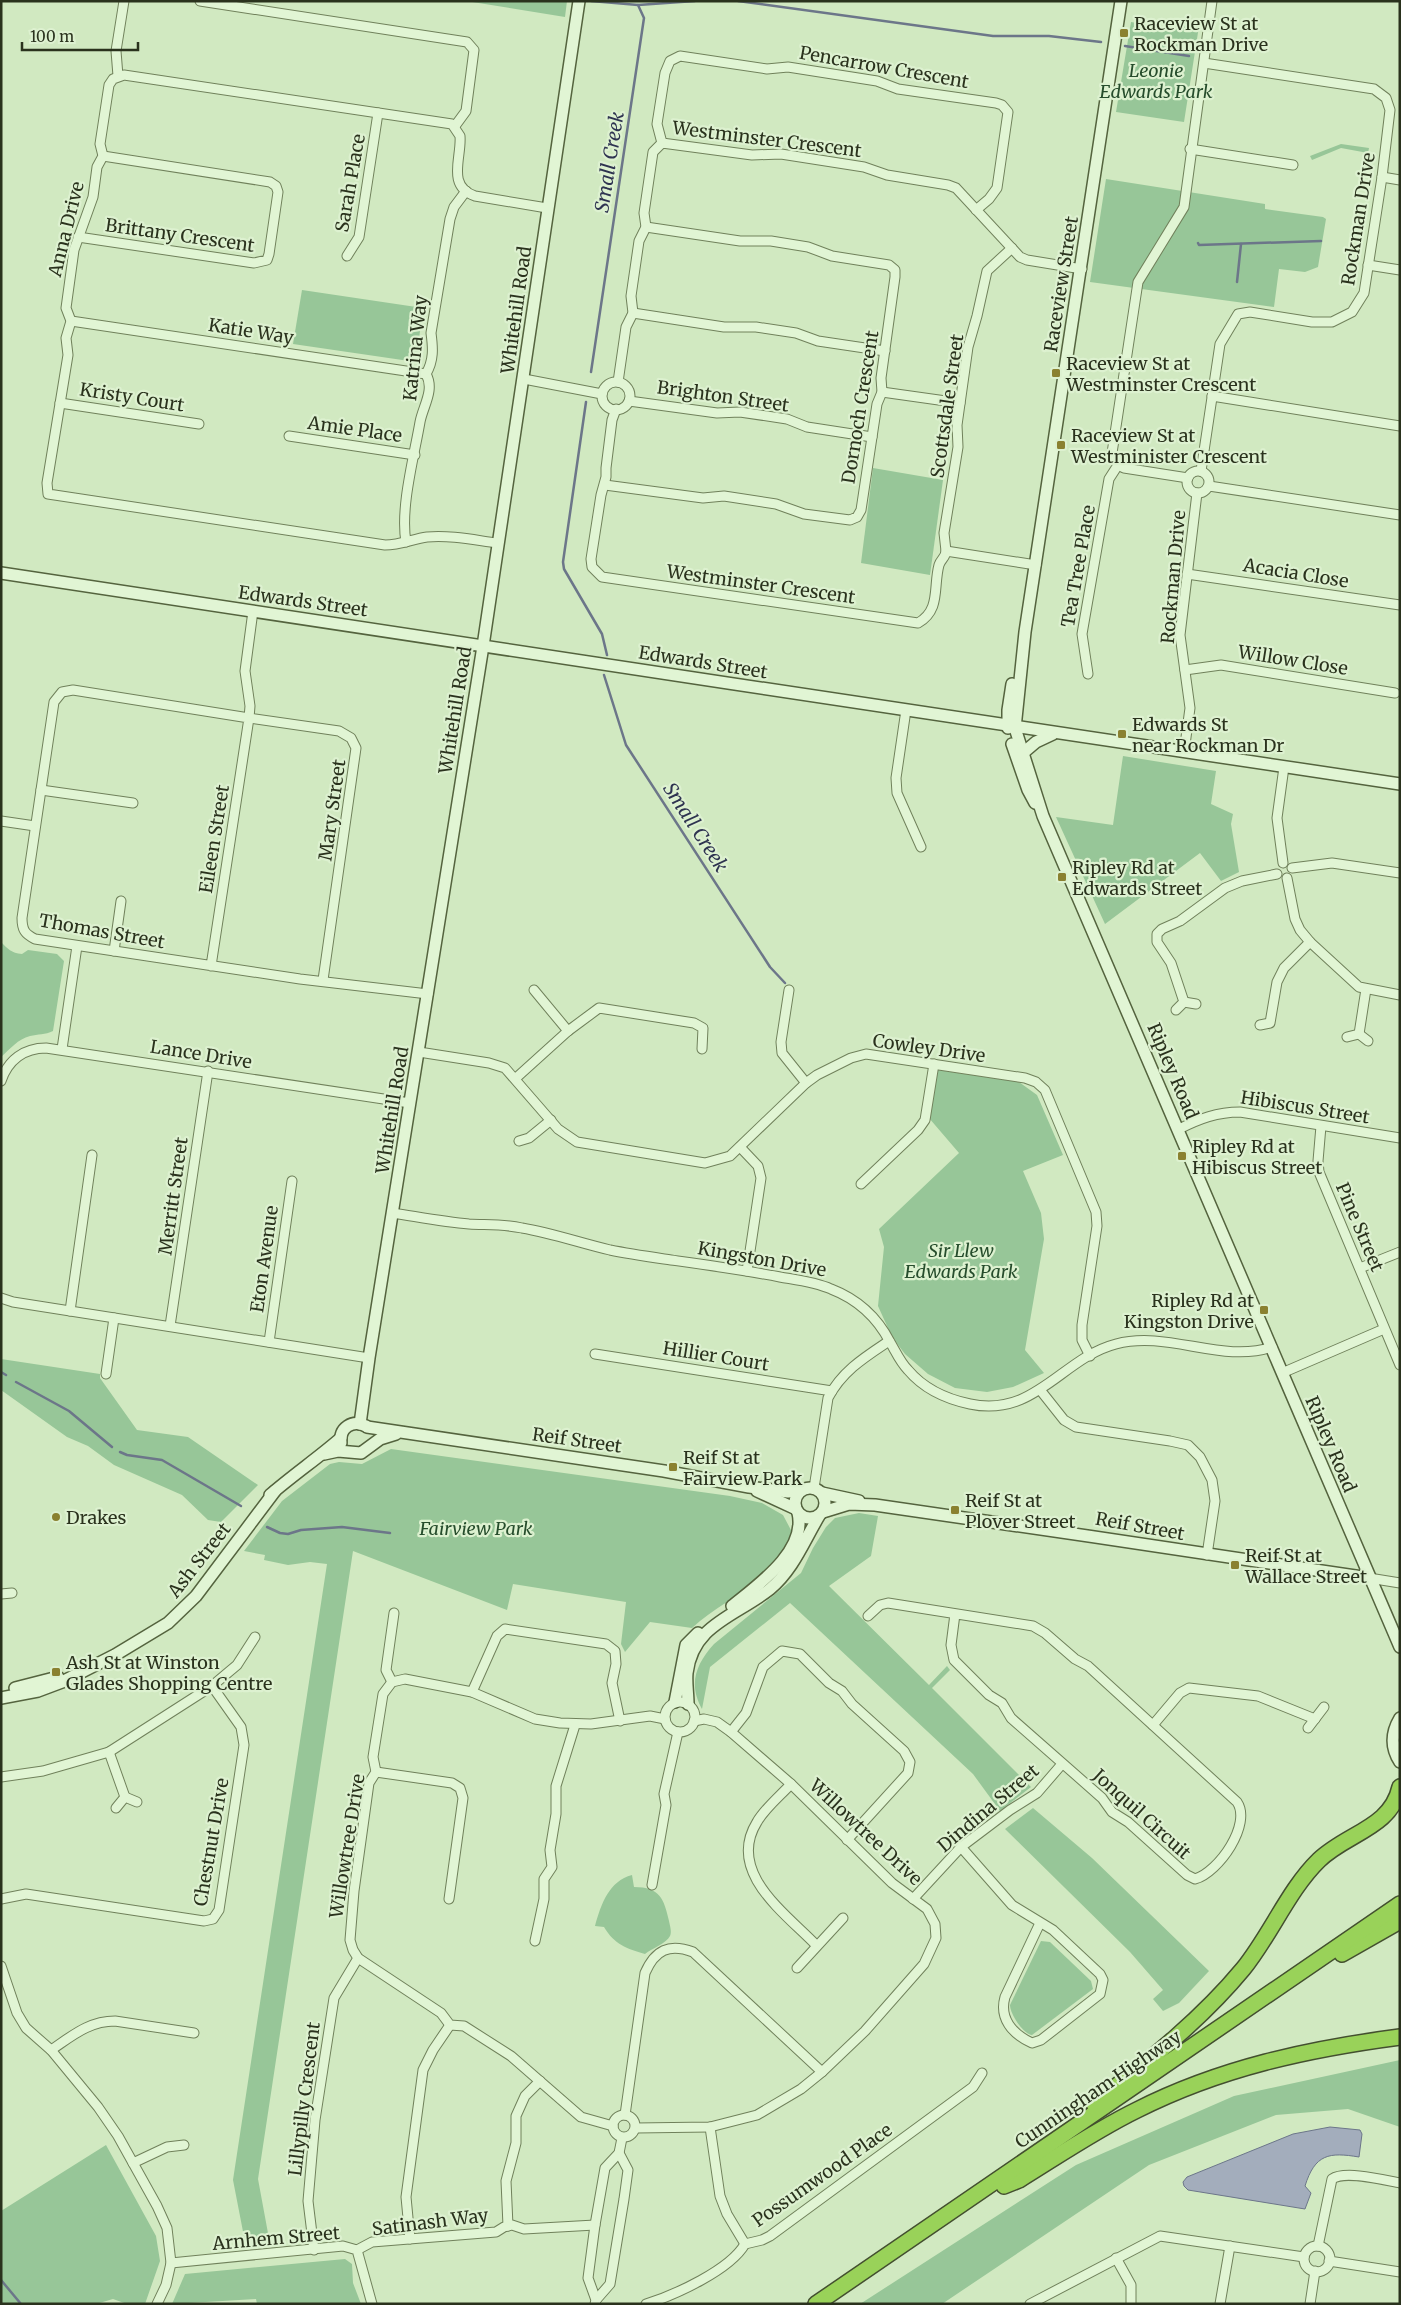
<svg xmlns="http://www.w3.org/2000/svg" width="1401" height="2305" font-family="Merriweather,serif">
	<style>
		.green { fill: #97c698 }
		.water { fill: #a3adbc; stroke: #6c7689 }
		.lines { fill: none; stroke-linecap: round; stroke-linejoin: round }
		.stream { stroke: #6c7689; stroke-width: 2.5 }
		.street-casing { stroke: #70815b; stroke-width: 11 }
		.secondary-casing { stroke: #54633e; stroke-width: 14 }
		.highway-casing { stroke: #434f2f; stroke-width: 18 }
		.street { stroke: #e1f5d4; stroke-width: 9 }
		.secondary { stroke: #e1f5d4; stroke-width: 11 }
		.highway { stroke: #99d259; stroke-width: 15 }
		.poi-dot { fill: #8a8130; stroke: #ddf1d0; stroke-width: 2 }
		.labels { text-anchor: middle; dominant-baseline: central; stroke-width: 4.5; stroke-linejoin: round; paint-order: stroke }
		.poi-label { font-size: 18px; fill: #2a321d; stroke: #ddf1d0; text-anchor: start }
		.street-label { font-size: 18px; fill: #2a321d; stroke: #ddf1d0 }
		.park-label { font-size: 18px; font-style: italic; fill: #264d2c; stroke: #ddf1d0 }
		.water-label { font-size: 19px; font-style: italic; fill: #2e3350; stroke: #ddf1d0 }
	</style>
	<rect width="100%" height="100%" fill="#d1e9c1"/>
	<g class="green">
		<path d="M466,1H567L565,17Z"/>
		<path d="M1131,22L1168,28L1169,22L1199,26L1184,122L1116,112Z"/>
		<path d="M1341,144L1369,148L1368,153L1341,148L1312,160L1310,156Z"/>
		<path d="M1106,179L1265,204V209L1323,217L1326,219L1318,267L1305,272L1279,269L1274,307L1090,282Z"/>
		<path d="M302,290L423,308L416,362L293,344Z"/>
		<path d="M873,468L943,480L930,575L861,563Z"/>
		<path d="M1123,756L1216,771L1211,804L1233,814L1231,824L1239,872L1221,881L1200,853L1105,924L1056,817L1113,825Z"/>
		<path d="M1,942C8,949 11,953 22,954L28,950L57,954L64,961L53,1031C45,1035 38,1034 30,1036C18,1039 10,1049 1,1057Z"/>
		<path d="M938,1070L1019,1082L1037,1095L1063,1155L1023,1171L1041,1213L1044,1239L1025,1350L1044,1373L1013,1387L987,1392L955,1388L928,1374L905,1354L892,1337L878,1306L884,1247L879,1229L959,1153L929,1118Z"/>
		<path d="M1,1359L100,1374V1378L137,1430L188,1437L258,1485L221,1522L208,1520L182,1495L114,1465L88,1446L67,1437L1,1390Z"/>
		<path d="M391,1449L730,1496L762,1503L783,1515L792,1532C789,1539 787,1547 783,1554C764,1585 718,1603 692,1628L650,1622L625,1652L621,1644L626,1602L513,1584L507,1610L353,1551L258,2179L270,2244L246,2247L233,2180L327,1564L310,1562L288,1565L264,1560L265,1555L244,1551L282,1501L330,1464L339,1462L362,1464Z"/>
		<path d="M859,1513L878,1516L871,1556L829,1586L929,1685L947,1666L950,1670L932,1688L1031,1787L1000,1811L973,1774L790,1603L710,1667L702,1709C688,1684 696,1664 714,1644L801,1573L813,1548L826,1527L835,1518Z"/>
		<path d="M1033,1808L1092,1858L1209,1971L1179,2003L1163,2011L1153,1999L1163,1990L1130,1952L1005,1829Z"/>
		<path d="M632,1875L634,1887C660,1887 664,1899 669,1921C670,1926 672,1932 670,1936C667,1943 651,1949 645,1954C627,1949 614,1944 604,1927L595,1926C601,1904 609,1881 632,1875Z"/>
		<path d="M1041,1941L1050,1942L1091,1981L1093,1989L1032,2035C1023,2034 1010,2014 1010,2005Z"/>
		<path d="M1400,2060V2127L1348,2109L1276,2115L1149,2165L942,2304H860L1076,2165L1234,2096Z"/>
		<path d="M106,2145L156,2236L160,2261L145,2304H127L113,2299L96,2304H1V2211Z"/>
		<path d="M345,2259L352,2264L353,2283L361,2304H257L256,2299L172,2304L185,2274Z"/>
	</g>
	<path class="water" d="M1330,2127L1360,2130L1362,2134L1359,2157C1329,2152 1315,2154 1305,2186L1311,2193L1305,2209L1188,2190L1184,2186L1183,2182L1187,2177L1293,2134Z"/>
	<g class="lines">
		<g class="stream">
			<path d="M591,1L638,5L644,18L591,372"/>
			<path d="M738,1L993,36H1049L1101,42"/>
			<path d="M638,5L695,1"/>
			<path d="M1125,46L1189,56"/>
			<path d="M1198,243L1199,245L1321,241"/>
			<path d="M1237,282L1241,244"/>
			<path d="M586,402L563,562L564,569L602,634L607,655"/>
			<path d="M604,675L626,745L770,967L785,983"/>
			<path d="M1,1372L6,1375"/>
			<path d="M16,1382L69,1411L112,1447"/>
			<path d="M120,1452L127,1455L162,1460L241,1506"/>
			<path d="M267,1527L280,1533L288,1534L301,1530L342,1527L390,1533"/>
			<path d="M1,2280L21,2304"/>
		</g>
		<g class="street-casing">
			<g id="street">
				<path d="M200,1L467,42L474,50L466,111L455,126"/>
				<path d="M118,76L116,51L124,1"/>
				<path d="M662,143L657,124L665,73L670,61L680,56L767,69L788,67L877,81L898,89L996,103L1002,105L1008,112L997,188L989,199L976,210"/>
				<path d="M1190,149L1293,165"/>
				<path d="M1382,177L1400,180"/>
				<path d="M78,237L254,263L267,260L269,254L278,192L276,186L270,182L103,156"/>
				<path d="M347,256L359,237L378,113"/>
				<path d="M1368,265L1400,270"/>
				<path d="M633,313L724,327H756L796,333L818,341L885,351"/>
				<path d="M71,321L426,374"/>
				<path d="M524,379L602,394"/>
				<path d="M618,382L626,327L633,313L631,296L639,241L646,227L644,213L653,152L662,143L752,155L781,154L864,167L887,175L948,185L956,188L1020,257L1027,260L1082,269"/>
				<circle cx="616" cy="396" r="14"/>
				<path d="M882,392L960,403"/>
				<path d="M1212,396L1400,426"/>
				<path d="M629,401L717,413L740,412L787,419L807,427L872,437"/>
				<path d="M60,403L199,424"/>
				<path d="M616,409L612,420L606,468V477L601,495L591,559L592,567L602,577L918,623C941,610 933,587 939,565C941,559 946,557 946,551L1036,565"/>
				<path d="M289,436L415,455"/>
				<circle cx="1198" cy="482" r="11"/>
				<path d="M1201,471L1220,344L1238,314L1250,312L1312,322H1332L1352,312L1364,293L1382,177L1390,110L1386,98L1374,89L1204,63"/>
				<path d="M1188,478L1124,468L1118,465L1112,453L1138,282L1184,207L1212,1"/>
				<path d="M605,485L703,498L724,496L776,504L804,514L850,520L857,517L861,510L877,404L882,392L881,378L895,277V270L889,265L832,256L808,247L771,241H740L646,227"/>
				<path d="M1209,486L1400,515"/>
				<path d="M406,542C400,508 414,457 420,422C423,406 435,390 426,374C434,360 433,348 431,333L450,219L454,207L466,191"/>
				<path d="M497,543C474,540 451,535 427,537C413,539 400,545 385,545L48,494L47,483L68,355L66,338L71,321L66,308L74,250L93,197L97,167L103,156L100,144L109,85L113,79L124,75L452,124L460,136C462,157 446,186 475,196L547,208"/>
				<path d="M946,551L944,533L958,447L957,425L968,347L977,316L987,271L1012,248"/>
				<path d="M1187,574L1400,605"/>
				<path d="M253,611L245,671L250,706L249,718L339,731L351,738L356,748L323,980"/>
				<path d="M1185,670L1221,665L1395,693"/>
				<path d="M1088,674L1082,634L1109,479L1118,465"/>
				<path d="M906,710L896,778L897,793L921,847"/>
				<path d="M1184,752L1190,708L1180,635L1197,493"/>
				<path d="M41,790L133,803"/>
				<path d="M1,821L35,826"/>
				<path d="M1283,863L1277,818L1284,767"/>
				<path d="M1292,868L1332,863L1400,873"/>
				<path d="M1287,878L1295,919L1300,930L1310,942L1359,987L1400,995"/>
				<path d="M114,951L121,901"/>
				<path d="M211,966L249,718L73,690L62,692L54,702L22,918C22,930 25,934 35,939L300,979L428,994"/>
				<path d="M534,990L568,1031"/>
				<path d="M789,990L781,1042L782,1053L806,1083"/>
				<path d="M1184,1002L1196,1004"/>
				<path d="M1176,1010L1184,1002L1171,963L1157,942V934L1162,929L1180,921L1225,888L1242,881L1277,874"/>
				<path d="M1260,1025L1270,1023L1277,982L1284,968L1310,942"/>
				<path d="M1359,1034L1368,1041"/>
				<path d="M1347,1037L1359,1034L1366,989"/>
				<path d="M62,1049L77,946"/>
				<path d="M419,1052L489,1063L505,1068L558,1129L577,1142L705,1163L730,1156L806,1083L817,1075L851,1058L866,1054L1025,1078L1036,1082L1045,1090L1096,1212L1097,1226L1082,1325V1340L1090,1356"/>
				<path d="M516,1078L568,1031L599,1008L694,1023L703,1028L702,1049"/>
				<path d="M1,1081C8,1060 24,1048 46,1048L410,1103"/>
				<path d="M1321,1126L1318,1161L1319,1172L1400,1365"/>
				<path d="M1179,1129C1199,1119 1217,1112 1240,1112L1400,1138"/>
				<path d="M519,1141L529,1138L551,1120"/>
				<path d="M740,1147L758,1166L761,1178L747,1271"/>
				<path d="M861,1184L918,1130L925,1120L934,1064"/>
				<path d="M393,1213C419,1217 444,1222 469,1224C487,1225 504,1224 522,1228C552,1233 580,1243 610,1250C630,1254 651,1257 671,1260C707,1265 744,1270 780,1277C797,1280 815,1282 831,1289C857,1299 877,1317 890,1342C896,1352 900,1362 908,1370C924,1389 946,1399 970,1404C1035,1418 1062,1358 1116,1344C1168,1330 1222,1364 1272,1347"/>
				<path d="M1360,1268L1400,1252"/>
				<path d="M1,1298L13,1302L369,1358"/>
				<path d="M70,1311L92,1155"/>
				<path d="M170,1326L208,1071"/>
				<path d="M269,1342L292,1181"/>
				<path d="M595,1354L832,1391"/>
				<path d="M1282,1373L1384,1329"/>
				<path d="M106,1374L114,1318"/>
				<path d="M1041,1391L1064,1420L1076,1427L1170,1441L1188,1445L1200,1457L1212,1480L1215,1501L1207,1555"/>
				<path d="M814,1488L828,1398C842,1371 865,1357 889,1341"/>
				<path d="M1369,1578L1400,1583"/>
				<path d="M1,1594L12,1593"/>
				<path d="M868,1616L880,1605L888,1603L1033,1626L1045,1633L1075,1659L1088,1666L1237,1802C1252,1824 1219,1872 1195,1879L1187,1875L1128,1822L1112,1812L1102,1798L1011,1718L1002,1703L989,1695L954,1660L951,1645L955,1614"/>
				<path d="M392,1682L386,1670L394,1613"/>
				<path d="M472,1692L497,1636L505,1629L606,1644L615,1651L616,1664L612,1683L620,1721"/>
				<circle cx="680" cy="1717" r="15"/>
				<path d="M1153,1725L1180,1693L1189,1688L1258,1696L1315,1719"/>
				<path d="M1308,1728L1324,1707"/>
				<path d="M731,1732L746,1713L763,1667L782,1651L800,1654L829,1683L842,1691L852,1704L904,1751L910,1762L908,1773L847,1840"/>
				<path d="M109,1752L125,1797"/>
				<path d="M376,1772L452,1783L460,1788L463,1798L449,1899"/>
				<path d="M1,1777L43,1771L109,1752L212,1686L237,1665L255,1637"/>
				<path d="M791,1784C780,1796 765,1808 757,1822C726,1872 785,1913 816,1945"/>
				<path d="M116,1808L125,1797L137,1802"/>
				<path d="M961,1847L1012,1905L1053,1930L1100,1974L1103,1980L1100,1994L1041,2040L1032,2043C1012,2034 999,2018 1005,1997L1040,1923"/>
				<path d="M652,1885L666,1805L664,1794L678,1732"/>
				<path d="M1,1899L26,1894L204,1921L213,1919L219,1910L244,1745L241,1727L212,1686"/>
				<path d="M913,1899L961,1847L1010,1810L1037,1793L1062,1764"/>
				<path d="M535,1941L544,1899V1879L552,1867L550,1850L556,1814V1786L575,1725"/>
				<path d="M1,1966L17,2013L26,2028L51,2050L98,2107L118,2136L157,2206L167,2228L171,2263L166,2285L157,2304"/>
				<path d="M797,1968L843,1918"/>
				<path d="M51,2050C72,2036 89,2021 115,2021L194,2033"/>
				<circle cx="624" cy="2126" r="11"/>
				<path d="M625,2115L645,1973C655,1950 669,1943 693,1952L822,2072"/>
				<path d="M613,2126L581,2117L511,2056L464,2026L450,2025L441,2013L358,1958L353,1950L350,1940L354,1891L369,1783L376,1772L373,1757L383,1694L392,1682L405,1679L472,1692L535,1719L560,1723L591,1724L650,1716L665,1719"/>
				<path d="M710,2127L720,2196L727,2214L745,2244"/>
				<path d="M636,2128L710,2127L757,2115L801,2089L822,2072L865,2031L924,1964L936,1938L935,1924L927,1909L892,1883L791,1784L731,1732L717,1722L704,1719L694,1721"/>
				<path d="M133,2163L167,2147L184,2145"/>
				<path d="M508,2226L506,2181L516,2143V2116L525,2096L540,2081"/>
				<path d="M410,2239L406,2197L423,2070L433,2050L450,2025"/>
				<path d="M1318,2246L1332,2179C1345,2170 1384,2180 1400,2183"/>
				<circle cx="1317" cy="2259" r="13"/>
				<path d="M314,2250L308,2201L315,2120L334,1998L358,1958"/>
				<path d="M357,2250L372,2242L496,2232L504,2227L512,2225L524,2229L595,2225"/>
				<path d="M1116,2258L1131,2285V2304"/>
				<path d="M1329,2261L1400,2272"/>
				<path d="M171,2263L343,2246L357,2250L372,2304"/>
				<path d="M596,2300L610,2284L624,2199L628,2170L619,2153"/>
				<path d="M595,2304L596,2300L588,2278L595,2225L605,2168L619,2153L622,2138"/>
				<path d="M646,2304C675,2295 730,2270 745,2244L762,2240L770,2236L973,2087L982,2073"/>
				<path d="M1030,2304L1160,2236L1304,2257"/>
				<path d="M1220,2304L1230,2246"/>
				<path d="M1310,2304L1315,2271"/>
			</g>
		</g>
		<g class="secondary-casing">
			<g id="secondary">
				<path d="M1121,1L1025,632L1015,728L1043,816L1400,1647"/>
				<path d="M1,573C468,643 933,715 1400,784"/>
				<path d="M1008,728V710L1012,684"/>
				<path d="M1012,744L1028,790L1035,803"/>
				<path d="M1023,753L1036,742L1053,734"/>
				<path d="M360,1424L369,1358L483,646L579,1"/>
				<path d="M367,1427L664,1471L749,1487L788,1492L801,1490"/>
				<path d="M341,1443C339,1428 352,1419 366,1426"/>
				<path d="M324,1454L338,1451L361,1453L380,1439L396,1434"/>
				<circle cx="810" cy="1503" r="15"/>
				<path d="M757,1491L796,1509"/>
				<path d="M822,1493L859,1501"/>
				<path d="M270,1495C293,1475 318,1458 341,1438"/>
				<path d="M823,1512L849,1504L875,1505C1040,1528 1204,1554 1369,1578"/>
				<path d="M732,1606C758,1585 807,1551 798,1513"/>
				<path d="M15,1688L58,1677"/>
				<path d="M1,1698L38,1691L62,1682L115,1655L168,1623L196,1596L275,1491"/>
				<path d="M675,1702L686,1645L698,1633"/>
				<path d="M688,1704C688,1694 686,1683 687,1673C693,1624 736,1616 770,1589C793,1570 804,1541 819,1516"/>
				<path d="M1400,1718C1391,1733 1391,1748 1400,1762"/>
			</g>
		</g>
		<g class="highway-casing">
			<g id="highway">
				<path d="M1342,1954L1400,1921"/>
				<path d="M1094,2104C1147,2062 1200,2021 1243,1969C1270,1936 1289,1889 1319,1860C1347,1833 1391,1828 1400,1787"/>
				<path d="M1004,2186L1019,2180C1058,2156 1096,2130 1137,2110C1220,2068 1308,2049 1400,2037"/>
				<path d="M816,2304L1400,1904"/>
			</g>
		</g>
		<use href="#street" class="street"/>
		<use href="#secondary" class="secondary"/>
		<use href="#highway" class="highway"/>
	</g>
	<g class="poi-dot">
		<rect x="1119" y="28" width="10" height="10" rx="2.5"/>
		<rect x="1051" y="368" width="10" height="10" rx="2.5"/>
		<rect x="1056" y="440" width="10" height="10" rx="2.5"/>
		<rect x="1117" y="729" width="10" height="10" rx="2.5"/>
		<rect x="1057" y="872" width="10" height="10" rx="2.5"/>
		<rect x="1177" y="1151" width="10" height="10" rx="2.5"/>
		<rect x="1259" y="1305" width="10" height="10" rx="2.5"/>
		<rect x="668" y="1462" width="10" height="10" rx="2.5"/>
		<rect x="950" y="1505" width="10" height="10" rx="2.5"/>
		<circle cx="56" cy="1517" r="5"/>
		<rect x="1230" y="1560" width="10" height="10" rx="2.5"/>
		<rect x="51" y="1667" width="10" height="10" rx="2.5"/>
	</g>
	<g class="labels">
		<g class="poi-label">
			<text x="1134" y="23">Raceview St at<tspan x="1134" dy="21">Rockman Drive</tspan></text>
			<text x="1066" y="363">Raceview St at<tspan x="1066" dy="21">Westminster Crescent</tspan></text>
			<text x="1071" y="435">Raceview St at<tspan x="1071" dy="21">Westminister Crescent</tspan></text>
			<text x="1132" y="724">Edwards St<tspan x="1132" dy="21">near Rockman Dr</tspan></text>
			<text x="1072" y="867">Ripley Rd at<tspan x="1072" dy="21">Edwards Street</tspan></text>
			<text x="1192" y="1146">Ripley Rd at<tspan x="1192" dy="21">Hibiscus Street</tspan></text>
			<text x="1254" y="1300" text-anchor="end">Ripley Rd at<tspan x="1254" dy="21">Kingston Drive</tspan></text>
			<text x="683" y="1457">Reif St at<tspan x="683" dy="21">Fairview Park</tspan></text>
			<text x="965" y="1500">Reif St at<tspan x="965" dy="21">Plover Street</tspan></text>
			<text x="66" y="1517">Drakes</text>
			<text x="1245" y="1555">Reif St at<tspan x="1245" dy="21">Wallace Street</tspan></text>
			<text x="66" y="1662">Ash St at Winston<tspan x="66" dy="21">Glades Shopping Centre</tspan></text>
		</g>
		<g class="street-label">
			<text transform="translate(884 67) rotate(10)">Pencarrow Crescent</text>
			<text transform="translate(767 139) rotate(7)">Westminster Crescent</text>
			<text transform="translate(350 183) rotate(-80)">Sarah Place</text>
			<text transform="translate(1358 219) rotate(-81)">Rockman Drive</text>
			<text transform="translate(66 229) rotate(-76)">Anna Drive</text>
			<text transform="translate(180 235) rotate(8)">Brittany Crescent</text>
			<text transform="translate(1061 284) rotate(-81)">Raceview Street</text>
			<text transform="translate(516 310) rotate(-82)">Whitehill Road</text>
			<text transform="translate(251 331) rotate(9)">Katie Way</text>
			<text transform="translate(415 348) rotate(-84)">Katrina Way</text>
			<text transform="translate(723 396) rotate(8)">Brighton Street</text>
			<text transform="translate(132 397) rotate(9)">Kristy Court</text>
			<text transform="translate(947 406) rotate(-82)">Scottsdale Street</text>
			<text transform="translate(860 407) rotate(-81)">Dornoch Crescent</text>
			<text transform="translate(355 429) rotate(8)">Amie Place</text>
			<text transform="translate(1078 566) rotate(-80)">Tea Tree Place</text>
			<text transform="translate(1296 573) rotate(9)">Acacia Close</text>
			<text transform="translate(1173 577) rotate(-85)">Rockman Drive</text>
			<text transform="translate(761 584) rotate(8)">Westminster Crescent</text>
			<text transform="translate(303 601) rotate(8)">Edwards Street</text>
			<text transform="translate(1293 660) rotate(9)">Willow Close</text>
			<text transform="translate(703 662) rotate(9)">Edwards Street</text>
			<text transform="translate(455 710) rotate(-81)">Whitehill Road</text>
			<text transform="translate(332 810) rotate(-82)">Mary Street</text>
			<text transform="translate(214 839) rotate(-81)">Eileen Street</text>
			<text transform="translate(102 931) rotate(10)">Thomas Street</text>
			<text transform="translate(929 1048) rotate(8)">Cowley Drive</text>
			<text transform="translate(201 1054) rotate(9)">Lance Drive</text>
			<text transform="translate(1173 1071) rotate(67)">Ripley Road</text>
			<text transform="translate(1305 1107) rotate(9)">Hibiscus Street</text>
			<text transform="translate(392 1110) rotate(-81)">Whitehill Road</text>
			<text transform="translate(173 1196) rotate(-82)">Merritt Street</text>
			<text transform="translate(1360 1227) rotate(67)">Pine Street</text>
			<text transform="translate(264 1259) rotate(-82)">Eton Avenue</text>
			<text transform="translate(762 1259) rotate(10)">Kingston Drive</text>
			<text transform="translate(716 1356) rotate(9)">Hillier Court</text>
			<text transform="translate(577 1440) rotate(8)">Reif Street</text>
			<text transform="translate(1331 1444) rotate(67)">Ripley Road</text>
			<text transform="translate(1140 1526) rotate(10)">Reif Street</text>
			<text transform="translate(199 1560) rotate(-52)">Ash Street</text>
			<text transform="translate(988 1808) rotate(-40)">Dindina Street</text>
			<text transform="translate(1142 1814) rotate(42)">Jonquil Circuit</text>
			<text transform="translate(866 1832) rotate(43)">Willowtree Drive</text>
			<text transform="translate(211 1842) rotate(-80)">Chestnut Drive</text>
			<text transform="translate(347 1846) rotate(-81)">Willowtree Drive</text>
			<text transform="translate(1098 2089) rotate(-34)">Cunningham Highway</text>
			<text transform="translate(304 2099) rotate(-83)">Lillypilly Crescent</text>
			<text transform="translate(822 2175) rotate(-35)">Possumwood Place</text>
			<text transform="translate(430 2222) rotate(-7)">Satinash Way</text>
			<text transform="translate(276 2238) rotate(-5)">Arnhem Street</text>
		</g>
		<g class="park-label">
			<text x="1156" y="70">Leonie<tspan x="1156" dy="21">Edwards Park</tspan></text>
			<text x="961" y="1250">Sir Llew<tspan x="961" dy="21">Edwards Park</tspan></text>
			<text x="476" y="1528">Fairview Park</text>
		</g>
		<g class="water-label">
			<text transform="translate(609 162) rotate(-81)">Small Creek</text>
			<text transform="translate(696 827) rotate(57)">Small Creek</text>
		</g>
	</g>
	<rect width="1401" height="2305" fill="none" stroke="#2a321d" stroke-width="5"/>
	<path d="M22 42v8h116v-8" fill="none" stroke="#2a321d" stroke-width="2.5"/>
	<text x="30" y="42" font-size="15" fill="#2a321d" stroke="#ddf1d0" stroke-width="4" paint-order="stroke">100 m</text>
</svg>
